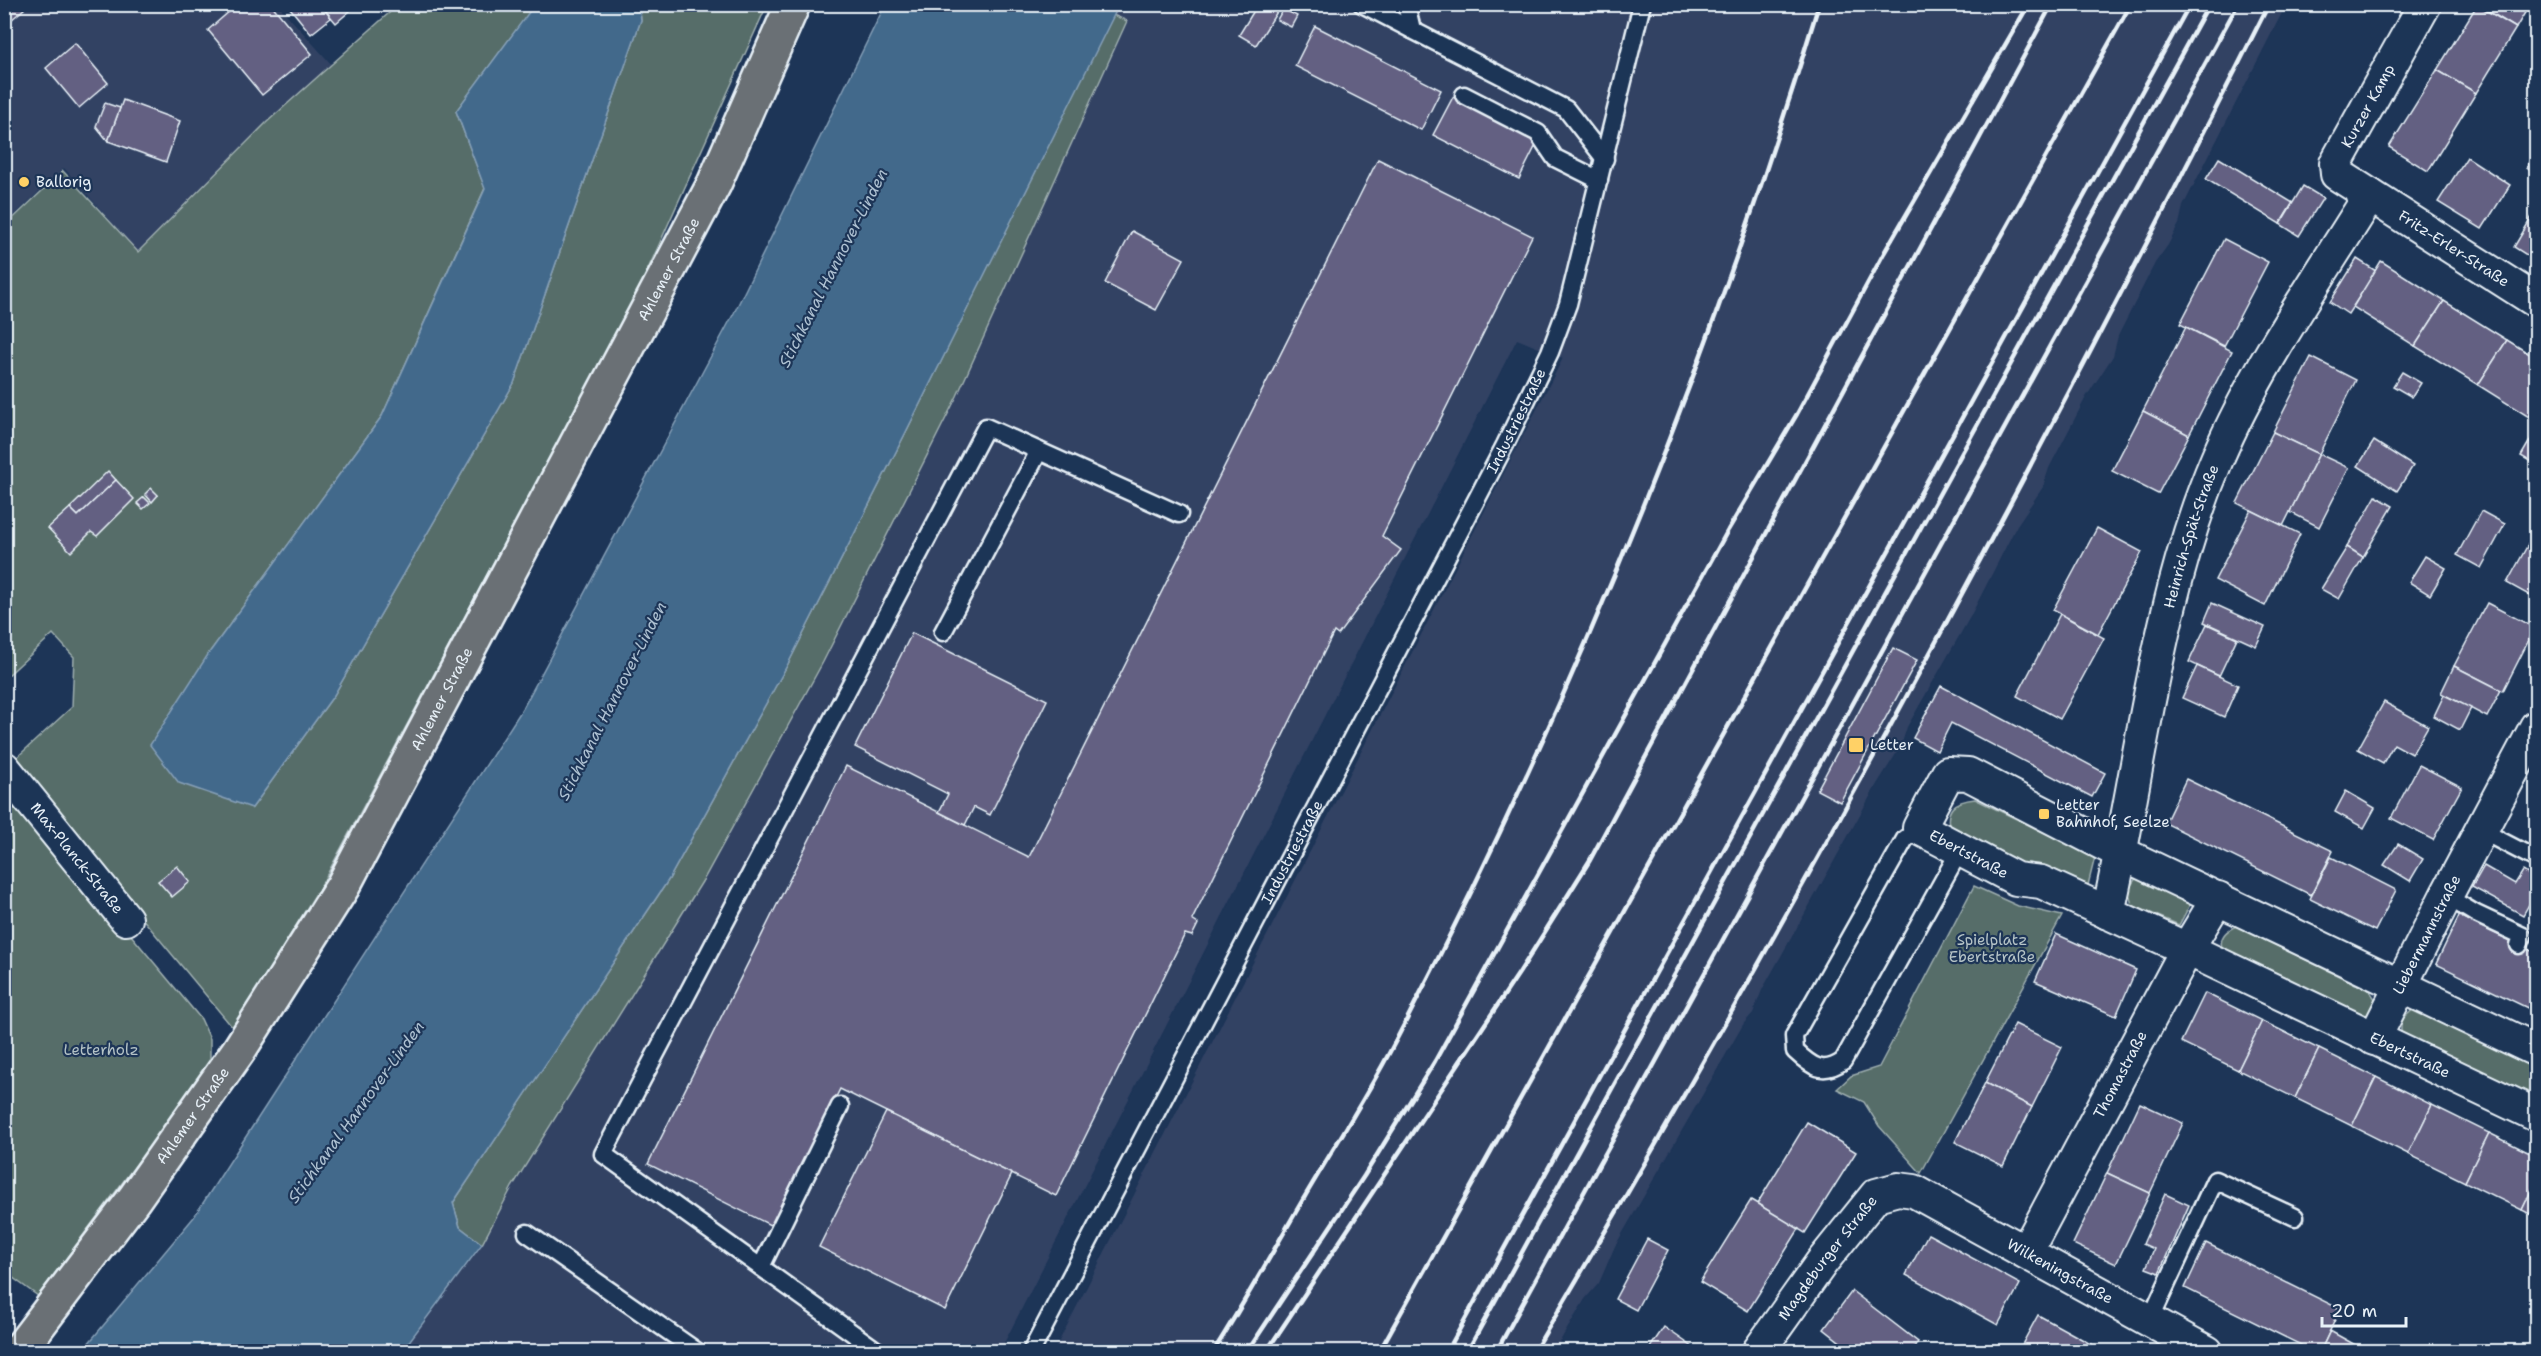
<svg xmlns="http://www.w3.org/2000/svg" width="2541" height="1356" font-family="'Shantell Sans',sans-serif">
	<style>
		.built { fill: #324264 }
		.green { fill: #566d69; stroke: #9fafb0; stroke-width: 1.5 }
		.water { fill: #43698b; stroke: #859fb7; stroke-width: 1.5 }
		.building { fill: #636182; stroke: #e8f1f8; stroke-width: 1.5 }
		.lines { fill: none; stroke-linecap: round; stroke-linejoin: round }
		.lane-casing { stroke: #e8f1f8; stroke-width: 21 }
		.street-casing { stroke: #e8f1f8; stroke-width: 36 }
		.primary-casing { stroke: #e8f1f8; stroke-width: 38 }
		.lane { stroke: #1d3557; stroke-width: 16 }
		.street { stroke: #1d3557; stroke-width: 32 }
		.primary { stroke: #6a7074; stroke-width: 33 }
		.rail { stroke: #e8f1f8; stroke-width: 4.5 }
		.poi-dot { fill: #ffd166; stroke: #1d3557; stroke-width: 2 }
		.labels { text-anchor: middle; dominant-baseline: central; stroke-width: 4.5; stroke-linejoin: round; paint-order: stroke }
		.street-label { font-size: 15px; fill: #e8f1f8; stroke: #1d3557 }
		.poi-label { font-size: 15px; fill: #e8f1f8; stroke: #1d3557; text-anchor: start }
		.park-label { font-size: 15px; fill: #b5c3c6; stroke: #1d3557 }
		.water-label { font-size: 16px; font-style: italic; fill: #aec1d2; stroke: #1d3557 }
	</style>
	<rect width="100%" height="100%" fill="#1d3557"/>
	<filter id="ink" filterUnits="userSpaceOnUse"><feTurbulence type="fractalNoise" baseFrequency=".0167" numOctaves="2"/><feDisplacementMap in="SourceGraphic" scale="12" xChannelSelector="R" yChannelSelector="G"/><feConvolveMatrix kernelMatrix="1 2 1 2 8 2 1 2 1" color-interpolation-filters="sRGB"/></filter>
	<g filter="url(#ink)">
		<g class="built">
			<path d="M5,5H278L332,65L267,122L138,252L64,168L5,224Z"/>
			<path d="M1119,5H2286L2183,206L2179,224L2168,245L2155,263L2118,336L2113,356L2086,397L2049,468L2043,487L2017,525L1970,617L1907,727L1901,746L1877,784L1762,990L1753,1013L1744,1023L1615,1246L1599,1283L1585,1299L1554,1351H1054L1563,358L1517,339L1000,1351L402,1352L482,1244L512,1187L705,877L823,662L957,396L1127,22L1113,15Z"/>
		</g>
		<g class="green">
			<path d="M398,5H535L456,111L485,188L382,416L209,653L252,808L334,695L514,383L641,20L639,5H767L635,298L323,882L233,1028L98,865L15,759L72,707L74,657L53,634L5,678V226L63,171L138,252L267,122Z"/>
			<path d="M1113,15L1127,21L957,396L823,662L705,877L512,1187L482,1244L460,1227L453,1203L669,879L789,662L905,434Z"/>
			<path d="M4,783L201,1019L210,1039V1065L38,1296L5,1272Z"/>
			<path d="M1975,799L2095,857L2085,897L1950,830C1944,809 1955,801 1975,799Z"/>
			<path d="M2138,875L2193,899L2179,925L2132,905L2128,890Z"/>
			<path d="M1974,886L2018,906L2062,916L1921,1173L1879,1126L1864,1102L1837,1089L1851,1076L1879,1067Z"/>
			<path d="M2236,926L2370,991L2375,999L2374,1009L2367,1015H2357L2223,951C2218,939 2225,931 2236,926Z"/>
			<path d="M2414,1009L2536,1068V1099L2401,1034V1020Z"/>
		</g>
		<g class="water">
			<path d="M535,4L639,5L641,20L514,383L334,695L252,808L179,783L150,745L209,653L382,416L485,189L456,111Z"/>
			<path d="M885,5H1119L905,434L789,662L669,879L453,1203L460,1227L482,1244L402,1351H82L194,1217L523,708L734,313Z"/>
		</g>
		<g class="building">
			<path d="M4,4H20L24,9L4,26Z"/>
			<path d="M238,4H271L312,54L262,95L208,30Z"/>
			<path d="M294,4H320L331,18L311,34L290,8Z"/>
			<path d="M320,4H358L336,23Z"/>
			<path d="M1258,4H1282L1256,45L1239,35Z"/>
			<path d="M2477,4H2530L2516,28Z"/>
			<path d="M2477,5L2516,28L2476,93L2437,70Z"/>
			<path d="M1283,9L1297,16L1291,27L1277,20Z"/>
			<path d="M1315,26L1441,90L1421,130L1295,66Z"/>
			<path d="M75,43L108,83L79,108L46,68Z"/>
			<path d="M2437,70L2476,93L2428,171L2389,147Z"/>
			<path d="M1453,97L1538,141L1519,179L1433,135Z"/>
			<path d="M123,100L180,121L166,162L108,141Z"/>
			<path d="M105,103L120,108L108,141L96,126Z"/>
			<path d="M2536,152V174L2527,167Z"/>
			<path d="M2467,157L2510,185L2482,229L2438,202Z"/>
			<path d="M2219,158L2293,203L2280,224L2206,179Z"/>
			<path d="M1378,159L1532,236L1382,536L1401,550L1338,635L1334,632L1192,920L1198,924L1192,936L1185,934L1056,1196L840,1089L772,1226L648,1164L846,766L1029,857Z"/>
			<path d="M2303,186L2323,198L2299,236L2280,224Z"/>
			<path d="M2536,210V261L2514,247Z"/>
			<path d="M1132,231L1184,259L1156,310L1105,283Z"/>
			<path d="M2224,239L2268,262L2224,346L2180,324Z"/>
			<path d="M2357,259L2376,271L2348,314L2330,302Z"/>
			<path d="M2381,261L2444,301L2415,346L2353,307Z"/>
			<path d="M2444,301L2507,340L2478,385L2415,346Z"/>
			<path d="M2186,327L2232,351L2189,435L2143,411Z"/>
			<path d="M2507,340L2536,358V405L2529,417L2478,385Z"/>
			<path d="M2311,357L2356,380L2319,454L2273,432Z"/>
			<path d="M2402,372L2421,383L2412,397L2393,386Z"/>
			<path d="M2143,411L2189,435L2158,494L2112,471Z"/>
			<path d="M2273,432L2319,454L2283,526L2237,503Z"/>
			<path d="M2535,432L2536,458L2533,463L2521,456Z"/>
			<path d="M2374,441L2413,466L2397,491L2358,466Z"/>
			<path d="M2319,454L2349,468L2319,527L2290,512Z"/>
			<path d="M108,471L116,480L78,516L70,508Z"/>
			<path d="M116,480L134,499L97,536L91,532L71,552L48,528L70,508L78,516Z"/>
			<path d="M151,488L158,495L152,502L145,494Z"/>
			<path d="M2376,496L2393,506L2363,557L2347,547Z"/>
			<path d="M144,497L150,503L143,509L137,503Z"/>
			<path d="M2251,510L2300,534L2265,606L2215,580Z"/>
			<path d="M2481,511L2505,524L2481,568L2457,555Z"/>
			<path d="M2097,528L2142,552L2098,634L2053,610Z"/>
			<path d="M2536,530V599L2507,583Z"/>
			<path d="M2347,547L2363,557L2339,599L2321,589Z"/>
			<path d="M2425,556L2446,568L2430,595L2409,582Z"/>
			<path d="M2212,603L2265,627L2256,646L2204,622Z"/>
			<path d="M2487,603L2535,628L2503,691L2454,666Z"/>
			<path d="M2060,614L2104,638L2060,719L2017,696Z"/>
			<path d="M2207,624L2237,638L2219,676L2189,662Z"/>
			<path d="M912,633L1047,700L990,815L974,807L965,825L939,812L948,794L855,747Z"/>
			<path d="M1893,648L1917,660L1840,802L1817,790Z"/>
			<path d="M2197,666L2238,685L2224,717L2182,698Z"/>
			<path d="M2454,666L2501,690L2487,717L2441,693Z"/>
			<path d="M1941,686L2105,773L2092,797L1951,723L1937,751L1913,738Z"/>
			<path d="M2444,695L2471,708L2460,730L2434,716Z"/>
			<path d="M2384,702L2428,726L2412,754L2394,744L2383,763L2358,749Z"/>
			<path d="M2419,765L2462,787L2433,840L2391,818Z"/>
			<path d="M2186,779L2333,851L2311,895L2165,823Z"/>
			<path d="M2346,791L2375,808L2364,828L2335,812Z"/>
			<path d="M2398,844L2423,859L2410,881L2384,865Z"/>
			<path d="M2331,857L2396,890L2375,931L2310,899Z"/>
			<path d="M177,866L190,882L172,897L158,881Z"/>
			<path d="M2484,866L2515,884L2523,871L2536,879V892L2523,915L2472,887Z"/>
			<path d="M2459,916L2536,953V1012L2436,964Z"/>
			<path d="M2056,934L2136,970L2116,1016L2035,981Z"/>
			<path d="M2205,993L2262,1021L2238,1070L2181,1042Z"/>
			<path d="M2262,1021L2319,1049L2295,1098L2238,1070Z"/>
			<path d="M2015,1024L2062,1047L2032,1107L1985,1083Z"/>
			<path d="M2319,1049L2376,1077L2352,1126L2295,1098Z"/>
			<path d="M2376,1077L2432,1105L2408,1154L2352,1126Z"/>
			<path d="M1985,1083L2032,1107L2003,1166L1955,1142Z"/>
			<path d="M2140,1103L2183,1123L2150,1193L2107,1173Z"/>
			<path d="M2432,1105L2489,1133L2465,1182L2408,1154Z"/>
			<path d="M886,1112L1012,1174L945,1310L819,1247Z"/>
			<path d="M1807,1122L1856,1152L1805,1233L1757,1204Z"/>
			<path d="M2489,1133L2536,1156V1181L2522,1210L2465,1182Z"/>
			<path d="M2107,1173L2150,1193L2116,1264L2073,1244Z"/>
			<path d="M2536,1181V1217L2522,1210Z"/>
			<path d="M2165,1194L2189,1205L2159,1273L2146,1268L2154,1249L2143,1244Z"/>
			<path d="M1751,1200L1799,1229L1748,1311L1700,1282Z"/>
			<path d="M1928,1234L2020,1284L1998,1325L1906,1275Z"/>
			<path d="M1647,1239L1668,1250L1636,1310L1615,1299Z"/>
			<path d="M2206,1243L2340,1309L2320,1352H2315L2185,1288Z"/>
			<path d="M1852,1291L1918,1342L1911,1352H1853L1824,1329Z"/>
			<path d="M2038,1315L2078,1337L2105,1352H2018Z"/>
			<path d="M1664,1327L1700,1352H1647Z"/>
			<path d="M2330,1331L2368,1352H2320Z"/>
		</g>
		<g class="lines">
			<g class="lane-casing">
				<g id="lane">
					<path d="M1362,4L1412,30"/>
					<path d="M1406,4L1412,30L1566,109L1605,159"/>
					<path d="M1464,95L1538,133L1555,158L1599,180"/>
					<path d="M943,632L1039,451"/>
					<path d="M1919,828L1905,839L1794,1036L1795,1051C1812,1067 1823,1075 1843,1061L1960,850"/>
					<path d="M2482,831L2536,859"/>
					<path d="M2446,896L2476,914L2523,936L2519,945"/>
					<path d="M527,1233L698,1352"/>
					<path d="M761,1267L840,1106"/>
					<path d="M2150,1320L2215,1180L2295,1217"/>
					<path d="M879,1352L603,1154L986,427L1179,514"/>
					<path id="s1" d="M1031,1352L1505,445L1550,352L1568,304L1642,4"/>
				</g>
			</g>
			<g class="street-casing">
				<g id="street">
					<path id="s2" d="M2425,4L2336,163L2337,174L2536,301"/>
					<path id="s3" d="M4,768L126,919"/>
					<path id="s4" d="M2108,913C2141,764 2157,600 2217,459C2257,366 2317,281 2370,195"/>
					<path id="s5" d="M2374,1039L2446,896L2536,727"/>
					<path id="s6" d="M2536,1050L2121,853L1968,774L1948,773L1919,828L2016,879L2041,882L2187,949L2536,1115"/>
					<path id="s7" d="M2026,1252L2187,949L2218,898"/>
					<path id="s8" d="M1758,1352L1822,1262L1876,1195L1898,1189L1914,1191L2207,1352"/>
				</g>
			</g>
			<g class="primary-casing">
				<g id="primary">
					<path id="s9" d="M18,1352L134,1199L239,1050L343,886L714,184L793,4"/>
				</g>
			</g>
			<use href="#lane" class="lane"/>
			<use href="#street" class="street"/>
			<use href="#primary" class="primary"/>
			<g class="rail">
				<path d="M1213,1352C1245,1302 1274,1249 1304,1198C1334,1147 1367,1096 1394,1044C1569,712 1710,363 1819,4"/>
				<path d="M1247,1352L1364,1176L1435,1061L1728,530L1797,414L1884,253L2029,4"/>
				<path d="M1266,1352L1519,973L1590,860L2052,4"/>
				<path d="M1379,1352L2131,4"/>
				<path d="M1447,1352L2190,4"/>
				<path d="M1467,1352L2209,4"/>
				<path d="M1496,1352L2238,4"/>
				<path d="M1534,1352C1796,912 2038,461 2269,4"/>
			</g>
		</g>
	</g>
	<g class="poi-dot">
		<circle cx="24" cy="182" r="6"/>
		<rect x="1848" y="737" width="16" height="16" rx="3"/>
		<rect x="2038" y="808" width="12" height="12" rx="3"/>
	</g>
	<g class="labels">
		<g class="street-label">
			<text transform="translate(2368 106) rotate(-61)">Kurzer Kamp</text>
			<text stroke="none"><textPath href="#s2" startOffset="332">Fritz-Erler-Straße</textPath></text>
			<text stroke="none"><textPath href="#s9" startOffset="1266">Ahlemer Straße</textPath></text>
			<text stroke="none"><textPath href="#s1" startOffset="1050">Industriestraße</textPath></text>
			<text stroke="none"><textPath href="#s4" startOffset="386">Heinrich-Spät-Straße</textPath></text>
			<text stroke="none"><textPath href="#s9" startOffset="780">Ahlemer Straße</textPath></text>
			<text stroke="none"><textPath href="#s1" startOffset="564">Industriestraße</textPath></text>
			<text stroke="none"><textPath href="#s6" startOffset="770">Ebertstraße</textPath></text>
			<text stroke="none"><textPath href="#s3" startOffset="116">Max-Planck-Straße</textPath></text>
			<text stroke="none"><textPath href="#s5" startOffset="117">Liebermannstraße</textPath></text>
			<text stroke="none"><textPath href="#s6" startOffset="1256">Ebertstraße</textPath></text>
			<text stroke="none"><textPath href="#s7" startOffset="201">Thomastraße</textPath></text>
			<text stroke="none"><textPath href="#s9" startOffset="294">Ahlemer Straße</textPath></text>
			<text stroke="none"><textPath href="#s8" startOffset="117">Magdeburger Straße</textPath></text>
			<text stroke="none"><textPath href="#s8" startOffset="402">Wilkeningstraße</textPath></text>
		</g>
		<g class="poi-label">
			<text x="36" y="182">Ballorig</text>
			<text x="1870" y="745">Letter</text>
			<text x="2056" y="805">Letter<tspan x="2056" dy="17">Bahnhof, Seelze</tspan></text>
		</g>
		<g class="park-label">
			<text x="1992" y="940">Spielplatz<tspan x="1992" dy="17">Ebertstraße</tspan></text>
			<text x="101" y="1050">Letterholz</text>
		</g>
		<g class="water-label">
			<text transform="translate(833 268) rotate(-63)">Stichkanal Hannover-Linden</text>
			<text transform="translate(612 701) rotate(-63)">Stichkanal Hannover-Linden</text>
			<text transform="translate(356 1112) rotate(-54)">Stichkanal Hannover-Linden</text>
		</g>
	</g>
	<rect width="2541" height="1356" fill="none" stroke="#1d3557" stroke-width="24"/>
	<rect x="12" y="12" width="2517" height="1332" fill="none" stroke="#e8f1f8" stroke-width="2" filter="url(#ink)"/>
	<path d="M2322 1317v9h84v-9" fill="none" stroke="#e8f1f8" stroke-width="3"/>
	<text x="2331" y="1317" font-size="18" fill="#e8f1f8" stroke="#1d3557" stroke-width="4.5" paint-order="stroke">20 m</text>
</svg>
